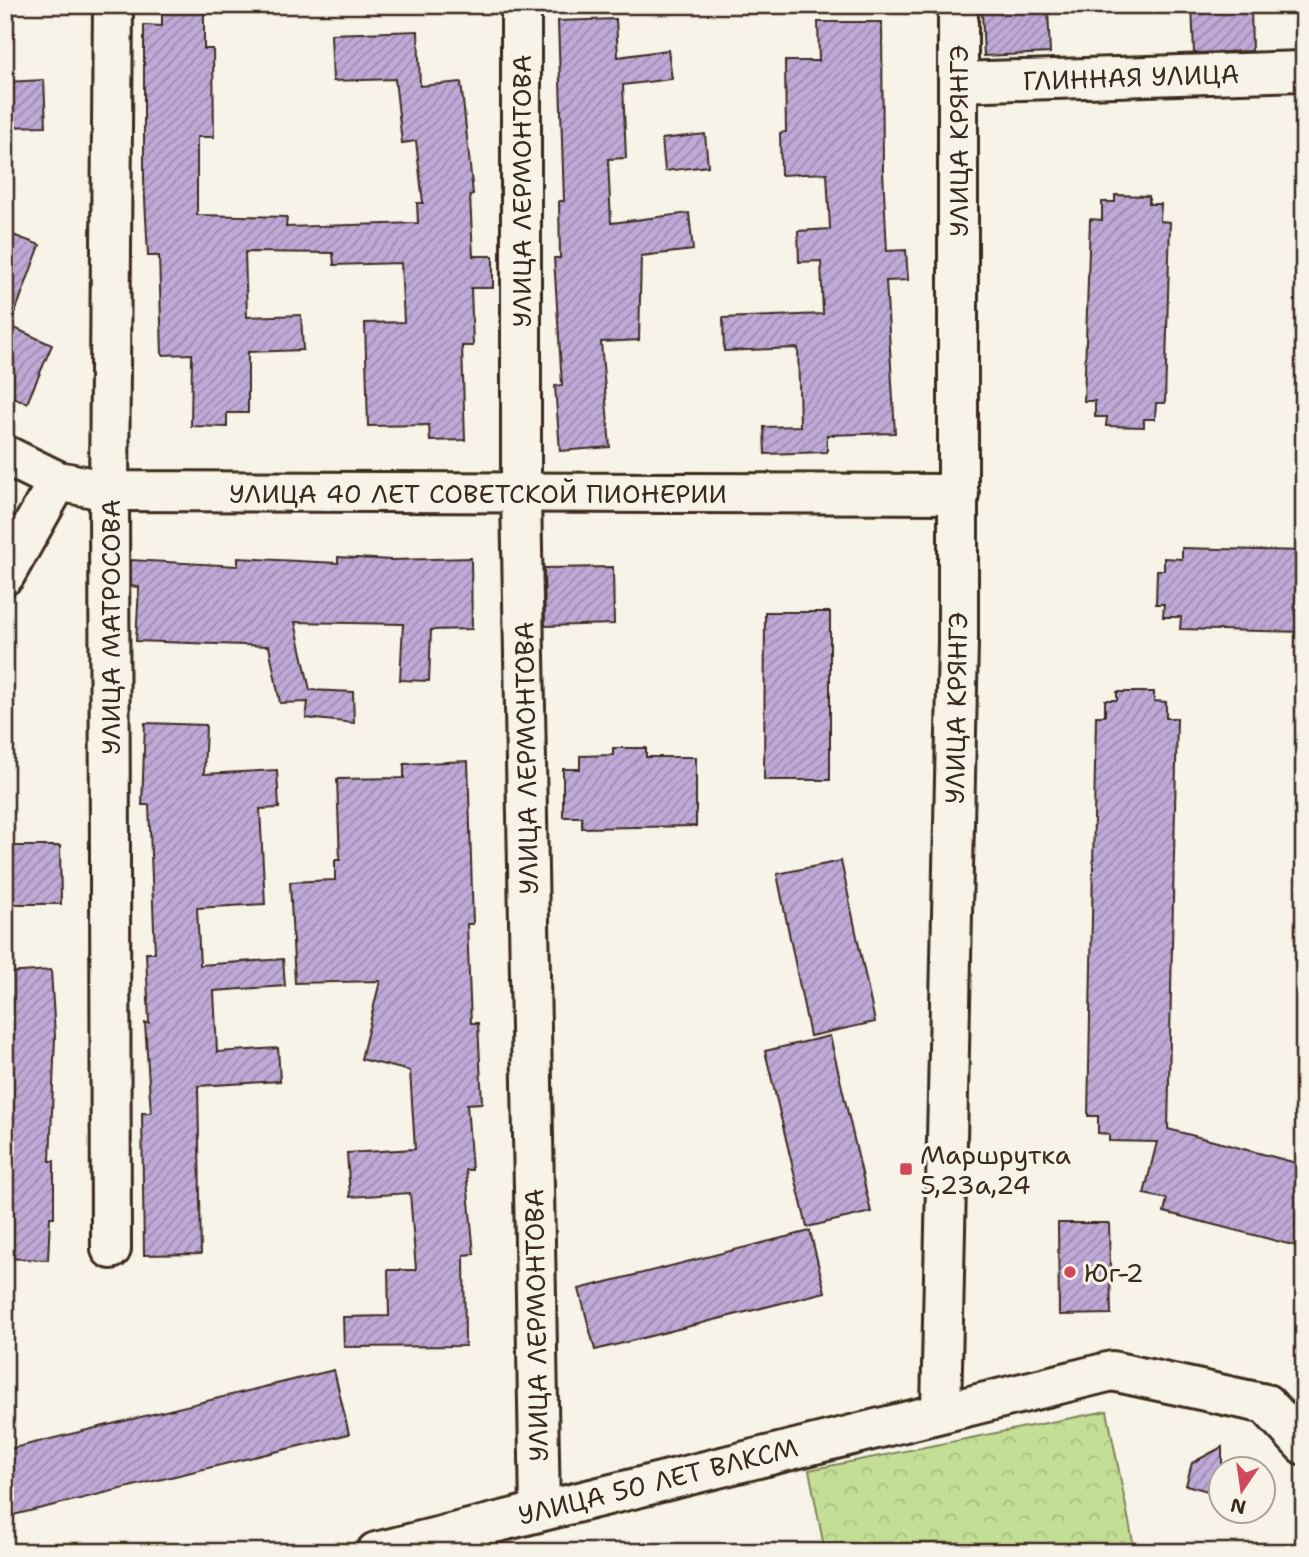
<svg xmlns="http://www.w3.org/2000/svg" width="1309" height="1557" font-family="'Shantell Sans',sans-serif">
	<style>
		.forest { fill: url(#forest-crowns); stroke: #7f845a; stroke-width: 2 }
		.building { fill: url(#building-hatch); stroke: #3b2a1e; stroke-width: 2 }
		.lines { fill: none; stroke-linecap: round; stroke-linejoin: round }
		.minor-casing { stroke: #3b2a1e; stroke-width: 44 }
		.minor { stroke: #f7f3e8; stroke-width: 38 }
		.poi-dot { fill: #d1495b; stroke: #f7f3e8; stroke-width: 2.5 }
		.labels { text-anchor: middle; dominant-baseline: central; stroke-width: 6; stroke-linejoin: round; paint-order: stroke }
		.street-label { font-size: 26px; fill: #3b2a1e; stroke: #f7f3e8 }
		.poi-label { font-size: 26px; fill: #3b2a1e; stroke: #f7f3e8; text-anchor: start }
	</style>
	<defs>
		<pattern id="forest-crowns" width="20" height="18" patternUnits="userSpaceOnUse" patternTransform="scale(1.75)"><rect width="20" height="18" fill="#c3de95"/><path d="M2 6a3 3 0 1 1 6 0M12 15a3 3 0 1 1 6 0" fill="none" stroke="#a8bf80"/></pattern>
		<pattern id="building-hatch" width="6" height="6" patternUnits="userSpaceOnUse" patternTransform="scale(1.75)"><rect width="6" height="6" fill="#bfa9d7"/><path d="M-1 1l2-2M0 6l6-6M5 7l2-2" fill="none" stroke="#9c8aae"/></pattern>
	</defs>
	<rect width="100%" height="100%" fill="#f7f3e8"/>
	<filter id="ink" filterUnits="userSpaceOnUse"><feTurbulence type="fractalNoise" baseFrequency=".0143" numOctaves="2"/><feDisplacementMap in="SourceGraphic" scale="14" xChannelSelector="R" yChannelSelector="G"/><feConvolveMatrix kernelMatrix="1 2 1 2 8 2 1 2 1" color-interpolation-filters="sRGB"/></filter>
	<g filter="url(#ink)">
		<path class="forest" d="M1107,1411L1135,1552H825L809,1470Z"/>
		<g class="building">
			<path d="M1192,5H1251L1252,51L1194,53Z"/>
			<path d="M162,8L204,9V49H213L214,137H197V215L287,217L286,227L418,223L417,203H423L416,141L402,143L395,79L333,81L331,34L418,31L420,86L461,82L473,194L470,195L473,256H493V288H471L473,346H462L465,440L430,441L429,425L368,426L365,323L404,322L401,263L334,265L333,253L245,252L247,317L301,315L303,350L248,352V413H227V427L191,426L192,354L162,355L159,256H148L144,180V25L162,26Z"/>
			<path d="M1048,9L1050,53L984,56L982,11Z"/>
			<path d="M616,19L618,57L668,50L672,79L623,85L626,158L608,159L611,223L689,213L693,250L641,256L639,340L601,342L610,447L560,451L555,386L562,385L554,258H560L559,201H564L558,21Z"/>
			<path d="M818,22H882L883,171L887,251L906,250L908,280L886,281L895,433L827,435V452L765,454L764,427L800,426L798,348L724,351L723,318L823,314L821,261L799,262L798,231L830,229L827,173L781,175L780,133L786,132L785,61H819Z"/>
			<path d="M44,80L46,126L5,127V82Z"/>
			<path d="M705,134L708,166L665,171L662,139Z"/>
			<path d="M1115,195L1149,196V204H1161L1160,221L1170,222L1165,403H1156L1155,419H1144V427L1106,426L1107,417H1095V401H1084L1090,219L1102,220V202H1115Z"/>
			<path d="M5,232L40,245L10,326L52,345L27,403L5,394Z"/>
			<path d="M1182,548L1304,551V632L1180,629L1181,617H1163L1164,604H1156L1157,570H1164V558L1182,559Z"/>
			<path d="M338,557L392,560L471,558L472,629L431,630L429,681L400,680L403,624L295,622L310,690L353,692L354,723L306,718L308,702L280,703L269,646L136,641L139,587L131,586V560L238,566V558L338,563Z"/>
			<path d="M613,567L614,624L545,626L544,568Z"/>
			<path d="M765,612H830V780H764Z"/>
			<path d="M1117,692H1154V701L1166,702V718H1177L1168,1129L1304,1165V1248L1164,1212L1167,1199L1144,1194L1157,1142L1109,1141V1134L1098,1133V1116H1088L1096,716H1105V700H1117Z"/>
			<path d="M145,723L206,725L204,774L277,770L279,808L260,809L265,904L197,908L200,965L283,959L285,986L214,991L217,1052L278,1048L280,1081L198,1086L201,1254L144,1255L142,1113H151L145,1023H149L146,953H155L149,805H142Z"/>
			<path d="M613,748H646V757H696V826L582,828V817H563V769H580V756L613,755Z"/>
			<path d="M468,761L473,924H467L471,1023H478L482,1103L467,1104L472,1170H466L474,1254L464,1255L465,1346L344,1347L343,1317L389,1316L388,1270H416L410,1193L350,1197L347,1153L415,1149L410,1071L361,1059L380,981L295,983L290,882L335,880V860H340L337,779L404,778V764Z"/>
			<path d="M5,846H60L61,904H5Z"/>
			<path d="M841,861L875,1022L810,1036L777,874Z"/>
			<path d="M51,970L55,1036L50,1161H54V1217H50L48,1260L5,1258V973Z"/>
			<path d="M830,1036L871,1212L807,1227L765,1051Z"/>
			<path d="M1058,1223H1109L1111,1314L1059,1315Z"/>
			<path d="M810,1231L825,1292L595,1350L579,1289Z"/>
			<path d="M334,1370L349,1434L5,1517V1450Z"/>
			<path d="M1222,1447V1495L1186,1485L1192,1463Z"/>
		</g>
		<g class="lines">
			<g class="minor-casing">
				<g id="minor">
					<path d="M521,5V494L540,1510"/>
					<path d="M958,82L1304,71"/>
					<path d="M5,455L58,481L109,491L959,494"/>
					<path d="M5,575L58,481"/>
					<path d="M111,1249L109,491L113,5"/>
					<path d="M941,1411L958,642V5"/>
					<path d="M376,1552L1112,1371L1266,1404L1304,1445"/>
				</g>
			</g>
			<use href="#minor" class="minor"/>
		</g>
	</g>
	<g class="poi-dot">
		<rect x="899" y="1162" width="14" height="14" rx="3.5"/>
		<circle cx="1070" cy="1272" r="7"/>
	</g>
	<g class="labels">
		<g class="street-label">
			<text transform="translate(1131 77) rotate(-2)">ГЛИННАЯ УЛИЦА</text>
			<text transform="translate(958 141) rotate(-90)">УЛИЦА КРЯНГЭ</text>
			<text transform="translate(521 191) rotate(-90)">УЛИЦА ЛЕРМОНТОВА</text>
			<text x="478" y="493">УЛИЦА 40 ЛЕТ СОВЕТСКОЙ ПИОНЕРИИ</text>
			<text transform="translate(110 627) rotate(-90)">УЛИЦА МАТРОСОВА</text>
			<text transform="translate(956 708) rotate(-89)">УЛИЦА КРЯНГЭ</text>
			<text transform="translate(526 758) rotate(-91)">УЛИЦА ЛЕРМОНТОВА</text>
			<text transform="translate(536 1325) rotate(-91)">УЛИЦА ЛЕРМОНТОВА</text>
			<text transform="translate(658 1481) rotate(-14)">УЛИЦА 50 ЛЕТ ВЛКСМ</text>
		</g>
		<g class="poi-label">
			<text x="920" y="1154">Маршрутка<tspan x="920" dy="30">5,23а,24</tspan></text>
			<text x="1084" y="1272">Юг-2</text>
		</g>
	</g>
	<rect width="1309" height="1557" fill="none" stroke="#f7f3e8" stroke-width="28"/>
	<rect x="14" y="14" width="1281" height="1529" fill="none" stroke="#3b2a1e" stroke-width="2.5" filter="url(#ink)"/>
	<g transform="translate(1242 1490) rotate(193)"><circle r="33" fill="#f7f3e8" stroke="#aca397" stroke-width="2"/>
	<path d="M0-5L12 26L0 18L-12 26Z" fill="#d1495b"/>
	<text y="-10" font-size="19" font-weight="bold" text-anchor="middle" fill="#3b2a1e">N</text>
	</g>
</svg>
